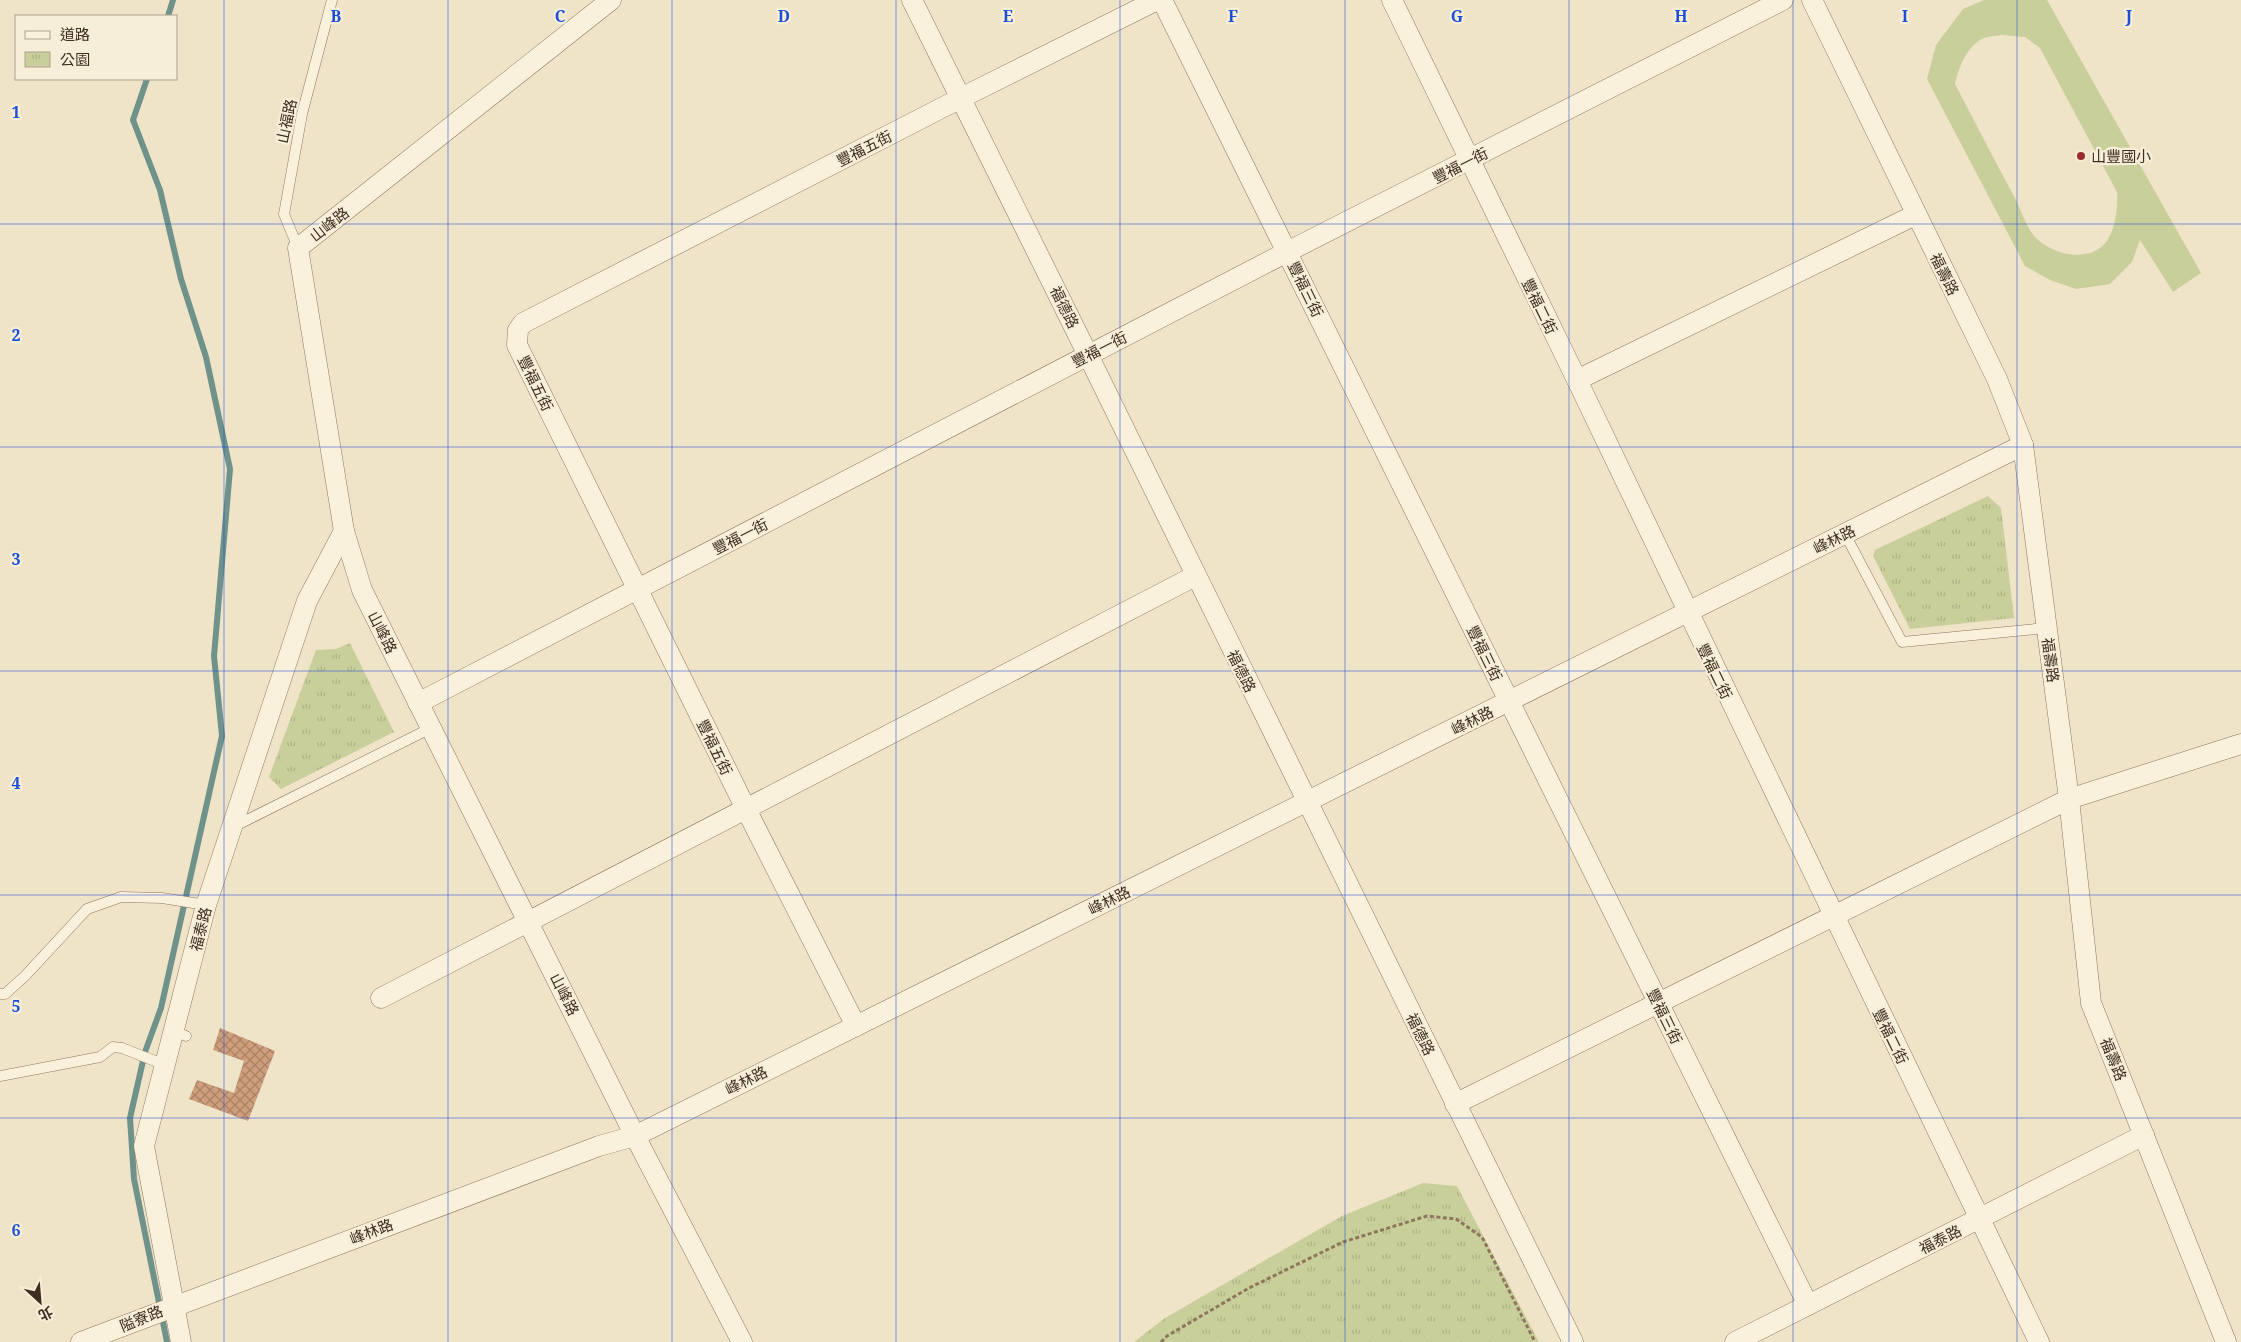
<svg xmlns="http://www.w3.org/2000/svg" width="2241" height="1342" font-family="'Noto Serif','Noto Sans TC',serif">
	<style>
		.park { fill: url(#park-tufts) }
		.pitch { fill: #c9cf9b; fill-rule: evenodd }
		.lines { fill: none; stroke-linecap: round; stroke-linejoin: round }
		.stream { stroke: #6f938a; stroke-width: 6 }
		.building { fill: url(#building-cross-hatch) }
		.lane-casing { stroke: #8d765c; stroke-width: 11 }
		.street-casing { stroke: #8d765c; stroke-width: 21 }
		.path { stroke: #8d765c; stroke-width: 3; stroke-dasharray: 4 2.5; stroke-linecap: butt }
		.lane { stroke: #faf1dc; stroke-width: 10 }
		.street { stroke: #faf1dc; stroke-width: 20 }
		.grid { fill: none; stroke: #1d4ed8; stroke-width: 1; stroke-opacity: 0.55 }
		.poi-dot { fill: #9e2a2b; stroke: #f7eed8; stroke-width: 2 }
		.labels { text-anchor: middle; dominant-baseline: central; stroke-width: 4.5; stroke-linejoin: round; paint-order: stroke }
		.street-label { font-size: 15px; fill: #3d2e20; stroke: #f7eed8 }
		.poi-label { font-size: 15px; fill: #3d2e20; stroke: #f7eed8; text-anchor: start }
		.grid-label { font-size: 16px; text-anchor: middle; font-weight: bold; fill: #1d4ed8; stroke: #f7eed8; stroke-width: 4.5; stroke-linejoin: round; paint-order: stroke }
	</style>
	<defs>
		<pattern id="park-tufts" width="24" height="20" patternUnits="userSpaceOnUse" patternTransform="scale(1.25)"><rect width="24" height="20" fill="#c9cf9b"/><path d="M3 7l-1-3M5 7V3M7 7l1-3M15 17l-1-3M17 17v-4M19 17l1-3" fill="none" stroke="#aeb285"/></pattern>
		<pattern id="building-cross-hatch" width="8" height="8" patternUnits="userSpaceOnUse" patternTransform="scale(1.25)"><rect width="8" height="8" fill="#cf9f7d"/><path d="M0 0l8 8M0 8l8-8" fill="none" stroke="#a98266"/></pattern>
	</defs>
	<rect width="100%" height="100%" fill="#f0e4c8"/>
	<g class="park">
		<path d="M1988,496L2001,508L2014,618L1910,629L1873,556L1875,550Z"/>
		<path d="M350,643L394,732L281,789L269,777L316,650L336,649Z"/>
		<path d="M1423,1183L1457,1186L1539,1342H1134L1165,1318L1342,1216Z"/>
	</g>
	<path class="pitch" d="M1984,0H2047L2201,273L2173,292L2140,240L2132,262L2110,284L2076,289L2050,280L2025,266L1927,79L1936,45L1963,9ZM2002,35L2025,37L2040,48L2117,192C2118,211 2115,244 2093,252C2074,259 2052,252 2037,239C2028,231 2022,213 2017,202C1996,163 1976,124 1955,84C1959,67 1966,48 1982,39C1987,36 1996,36 2002,35Z"/>
	<g class="lines">
		<g class="stream">
			<path d="M168,16L173,0"/>
			<path d="M147,79L133,120L160,190L181,279L206,357L230,469L214,656L222,736L161,1008L145,1052L130,1118L134,1179L167,1342"/>
		</g>
	</g>
	<path class="building" d="M220,1028L275,1051L248,1121L189,1099L197,1080L234,1093L244,1061L213,1050Z"/>
	<g class="lines">
		<g class="lane-casing">
			<g id="lane">
				<path d="M298,248L284,214L302,114L332,0"/>
				<path d="M1845,534L1902,642L2046,628"/>
				<path d="M233,827L431,728"/>
				<path d="M0,994H5L25,976L87,909L121,897L162,898L206,905"/>
				<path d="M174,1031L186,1036"/>
				<path d="M0,1076L100,1057L113,1047L122,1048L165,1065"/>
			</g>
		</g>
		<g class="street-casing">
			<g id="street">
				<path d="M611,0L298,248L344,531L362,590L635,1136L742,1342"/>
				<path d="M912,0L1088,355L1573,1342"/>
				<path d="M1162,0L1808,1305"/>
				<path d="M1392,0L1577,380L2039,1342"/>
				<path d="M1812,0L1997,379L2023,445L2069,799L2091,1003L2226,1342"/>
				<path d="M1577,380L1915,215"/>
				<path d="M418,703L1287,252L1783,0"/>
				<path d="M381,998L1195,576"/>
				<path d="M856,1026L746,809L517,345L518,330L523,323L961,98L1157,0"/>
				<path d="M1455,1104L2069,799L2241,744"/>
				<path d="M81,1342L599,1146L635,1136L2023,445"/>
				<path d="M181,1342L144,1146L206,905L307,601L344,531"/>
				<path d="M1735,1342L2144,1135"/>
			</g>
		</g>
		<path class="path" d="M1161,1342L1167,1336L1249,1288L1343,1242L1427,1216L1456,1219L1482,1237L1535,1342"/>
		<use href="#lane" class="lane"/>
		<use href="#street" class="street"/>
	</g>
	<path class="grid" d="M224,0V1342M448,0V1342M672,0V1342M896,0V1342M1120,0V1342M1345,0V1342M1569,0V1342M1793,0V1342M2017,0V1342M0,224H2241M0,447H2241M0,671H2241M0,895H2241M0,1118H2241"/>
	<circle class="poi-dot" cx="2081" cy="156" r="5"/>
	<g class="labels">
		<g class="street-label">
			<text transform="translate(286 121) rotate(-78)">山福路</text>
			<text transform="translate(864 148) rotate(-27)">豐福五街</text>
			<text transform="translate(1460 165) rotate(-27)">豐福一街</text>
			<text transform="translate(329 224) rotate(-38)">山峰路</text>
			<text transform="translate(1945 274) rotate(64)">福壽路</text>
			<text transform="translate(1306 289) rotate(64)">豐福三街</text>
			<text transform="translate(1540 306) rotate(64)">豐福二街</text>
			<text transform="translate(1065 307) rotate(64)">福德路</text>
			<text transform="translate(1099 349) rotate(-27)">豐福一街</text>
			<text transform="translate(536 383) rotate(64)">豐福五街</text>
			<text transform="translate(740 536) rotate(-27)">豐福一街</text>
			<text transform="translate(1834 539) rotate(-26)">峰林路</text>
			<text transform="translate(383 632) rotate(63)">山峰路</text>
			<text transform="translate(1485 653) rotate(64)">豐福三街</text>
			<text transform="translate(2051 660) rotate(82)">福壽路</text>
			<text transform="translate(1242 671) rotate(64)">福德路</text>
			<text transform="translate(1715 671) rotate(64)">豐福二街</text>
			<text transform="translate(1472 720) rotate(-26)">峰林路</text>
			<text transform="translate(715 747) rotate(64)">豐福五街</text>
			<text transform="translate(1109 900) rotate(-26)">峰林路</text>
			<text transform="translate(200 929) rotate(-76)">福泰路</text>
			<text transform="translate(565 994) rotate(63)">山峰路</text>
			<text transform="translate(1665 1016) rotate(64)">豐福三街</text>
			<text transform="translate(1421 1034) rotate(64)">福德路</text>
			<text transform="translate(1891 1036) rotate(64)">豐福二街</text>
			<text transform="translate(2114 1059) rotate(68)">福壽路</text>
			<text transform="translate(746 1080) rotate(-26)">峰林路</text>
			<text transform="translate(371 1231) rotate(-21)">峰林路</text>
			<text transform="translate(1940 1239) rotate(-27)">福泰路</text>
			<text transform="translate(141 1318) rotate(-22)">隘寮路</text>
		</g>
		<g class="poi-label">
			<text x="2091" y="156">山豐國小</text>
		</g>
	</g>
	<g class="grid-label">
		<text x="336" y="22">B</text>
		<text x="560" y="22">C</text>
		<text x="784" y="22">D</text>
		<text x="1008" y="22">E</text>
		<text x="1233" y="22">F</text>
		<text x="1457" y="22">G</text>
		<text x="1681" y="22">H</text>
		<text x="1905" y="22">I</text>
		<text x="2129" y="22">J</text>
		<text x="16" y="118">1</text>
		<text x="16" y="341">2</text>
		<text x="16" y="565">3</text>
		<text x="16" y="789">4</text>
		<text x="16" y="1012">5</text>
		<text x="16" y="1236">6</text>
	</g>
	<rect x="15" y="15" width="162" height="65" fill="#f7eed8" stroke="#ada18e"/>
	<rect x="25" y="31" width="25" height="8" fill="#faf1dc" stroke="#ada18e"/>
	<text x="60" y="40" font-size="15" fill="#3d2e20">道路</text>
	<rect x="25" y="52" width="25" height="15" fill="url(#park-tufts)" stroke="#ada18e"/>
	<text x="60" y="65" font-size="15" fill="#3d2e20">公園</text>
	<g transform="translate(40 1302) rotate(154)" stroke="#f7eed8" stroke-width="4" paint-order="stroke">
	<path d="M0-4L9 19L0 12L-9 19Z" fill="#3d2e20"/>
	<text y="-8" font-size="14" font-weight="bold" text-anchor="middle" fill="#3d2e20">北</text>
	</g>
</svg>
